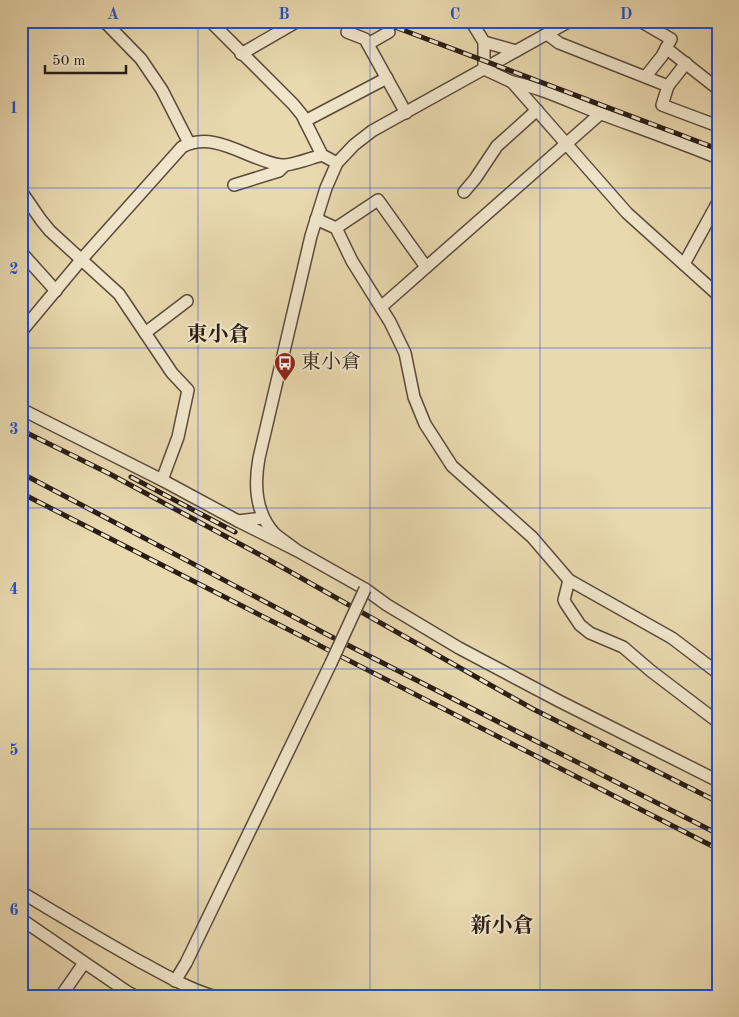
<svg xmlns="http://www.w3.org/2000/svg" width="739" height="1017" font-family="'Old Standard TT','Noto Serif JP',serif">
	<style>
		.lines { fill: none; stroke-linecap: round; stroke-linejoin: round }
		.minor-casing { stroke: #5a4b3c; stroke-width: 14 }
		.minor { stroke: #f1e6cb; stroke-width: 11 }
		.rail-casing { stroke: #2a1c15; stroke-width: 5 }
		.rail { stroke: #f1e6cb; stroke-width: 3; stroke-dasharray: 9; stroke-linecap: butt }
		.minor-bridge-casing { stroke: #5a4b3c; stroke-width: 14; stroke-linecap: butt }
		.minor-bridge { stroke: #f1e6cb; stroke-width: 11 }
		.grid { fill: none; stroke: #1d4ed8; stroke-width: 1; stroke-opacity: 0.55 }
		.labels { text-anchor: middle; dominant-baseline: central; stroke-width: 4; stroke-linejoin: round; paint-order: stroke }
		.poi-label { font-size: 20px; fill: #2a1c15; stroke: #f1e6cb; text-anchor: start }
		.neighbourhood-label { font-size: 21px; font-weight: bold; fill: #2a1c15; stroke: #f1e6cb }
		.neatline { fill: none; stroke: #1d4ed8; stroke-width: 2 }
		.grid-label { font-size: 16px; text-anchor: middle; font-weight: bold; fill: #1d4ed8 }
	</style>
	<rect width="100%" height="100%" fill="#e9d9af"/>
	<filter id="stains"><feTurbulence type="fractalNoise" baseFrequency=".004" numOctaves="4"/><feColorMatrix values="0 0 0 0 .2 0 0 0 0 .09 0 0 0 0 .02 0 0 0 .5 -.17"/></filter>
	<radialGradient id="worn" r=".72"><stop offset=".6" stop-color="#630" stop-opacity="0"/><stop offset="1" stop-color="#630" stop-opacity=".3"/></radialGradient>
	<g class="lines">
		<g class="minor-casing">
			<g id="minor">
				<path d="M104,21L141,59L162,90L189,143"/>
				<path d="M210,21L293,104L302,115L322,155L337,163"/>
				<path d="M471,21L484,42L516,51"/>
				<path d="M640,21L671,39L662,56L646,76"/>
				<path d="M347,32L365,39L406,113"/>
				<path d="M547,34L559,43L668,86L662,105L718,126"/>
				<path d="M484,42V69L512,82L627,213L718,295"/>
				<path d="M368,44L389,32"/>
				<path d="M666,48L718,89"/>
				<path d="M241,54L298,21"/>
				<path d="M512,82C542,88 570,102 599,113C639,128 679,142 718,158"/>
				<path d="M668,86L686,63"/>
				<path d="M305,121L387,78"/>
				<path d="M234,185L279,171L284,166"/>
				<path d="M21,191L41,220L50,231L119,294L172,373L188,390L178,437L162,480"/>
				<path d="M464,192L475,179L497,146L537,110"/>
				<path d="M316,219L336,228L352,261L390,322L405,353L414,397L425,424L452,466L532,537L569,580L672,638L718,673"/>
				<path d="M336,228L378,200L426,267"/>
				<path d="M21,252L56,291"/>
				<path d="M684,264L718,202"/>
				<path d="M381,307L600,114"/>
				<path d="M21,332L81,260L182,147C215,129 249,161 281,165C291,166 311,158 322,155"/>
				<path d="M145,333L187,301"/>
				<path d="M21,409L162,480L238,521L263,518"/>
				<path d="M238,521L296,550L365,589L387,605L459,648L559,701L718,781"/>
				<path d="M296,550C289,544 280,539 274,533C255,512 254,485 259,458L311,236L326,188L337,163L354,145L372,131L570,21"/>
				<path d="M569,580L564,600L566,604L580,625L590,633L623,647L651,671L718,722"/>
				<path d="M21,892C59,915 98,938 137,960C162,973 186,988 213,996"/>
				<path d="M21,919L126,991L135,996"/>
				<path d="M175,981L186,963L331,663"/>
				<path d="M61,996L84,963"/>
			</g>
		</g>
		<use href="#minor" class="minor"/>
		<g class="rail-casing">
			<g id="rail">
				<path d="M379,21L718,149"/>
				<path d="M21,430L110,474L264,557L533,709L718,802"/>
				<path d="M21,473L328,635L718,834"/>
				<path d="M131,477L235,532"/>
				<path d="M21,493L718,849"/>
			</g>
		</g>
		<use href="#rail" class="rail"/>
		<g class="minor-bridge-casing">
			<path id="minor-bridge" d="M331,663L365,589"/>
		</g>
		<use href="#minor-bridge" class="minor-bridge"/>
	</g>
	<path class="grid" d="M198,21V996M370,21V996M540,21V996M21,188H718M21,348H718M21,508H718M21,669H718M21,829H718"/>
	<defs>
		<g id="bus-pin" transform="scale(1.125)"><path d="M0 17L-7.5 6A9.5 9.5 0 1 1 7.5 6Z" fill="#8f2418" stroke="#f1e6cb"/><path d="M-5-6H5V4H4V6H2V4H-2V6H-4V4H-5ZM-3.5-4V0h7V-4ZM-3.5 1.2v1.5H-2V1.2ZM2 1.2v1.5H3.5V1.2Z" fill="#fff"/></g>
	</defs>
	<g fill-rule="evenodd">
		<use href="#bus-pin" x="285" y="363"/>
	</g>
	<g class="labels">
		<g class="poi-label">
			<text x="301" y="363">東小倉</text>
		</g>
		<g class="neighbourhood-label">
			<text x="218" y="335">東小倉</text>
			<text x="502" y="926">新小倉</text>
		</g>
	</g>
	<rect width="739" height="1017" fill="none" stroke="#e9d9af" stroke-width="55"/>
	<path d="M45 65v8h81v-8" fill="none" stroke="#2a1c15" stroke-width="2.5"/>
	<text x="52" y="65" font-size="15" fill="#2a1c15" stroke="#f1e6cb" stroke-width="4" paint-order="stroke">50 m</text>
	<rect x="28" y="28" width="684" height="962" class="neatline"/>
	<g class="grid-label">
		<text x="113" y="19">A</text>
		<text x="284" y="19">B</text>
		<text x="455" y="19">C</text>
		<text x="626" y="19">D</text>
		<text x="14" y="113">1</text>
		<text x="14" y="274">2</text>
		<text x="14" y="434">3</text>
		<text x="14" y="594">4</text>
		<text x="14" y="755">5</text>
		<text x="14" y="915">6</text>
	</g>
	<rect width="100%" height="100%" filter="url(#stains)"/>
	<rect width="100%" height="100%" fill="url(#worn)"/>
</svg>
